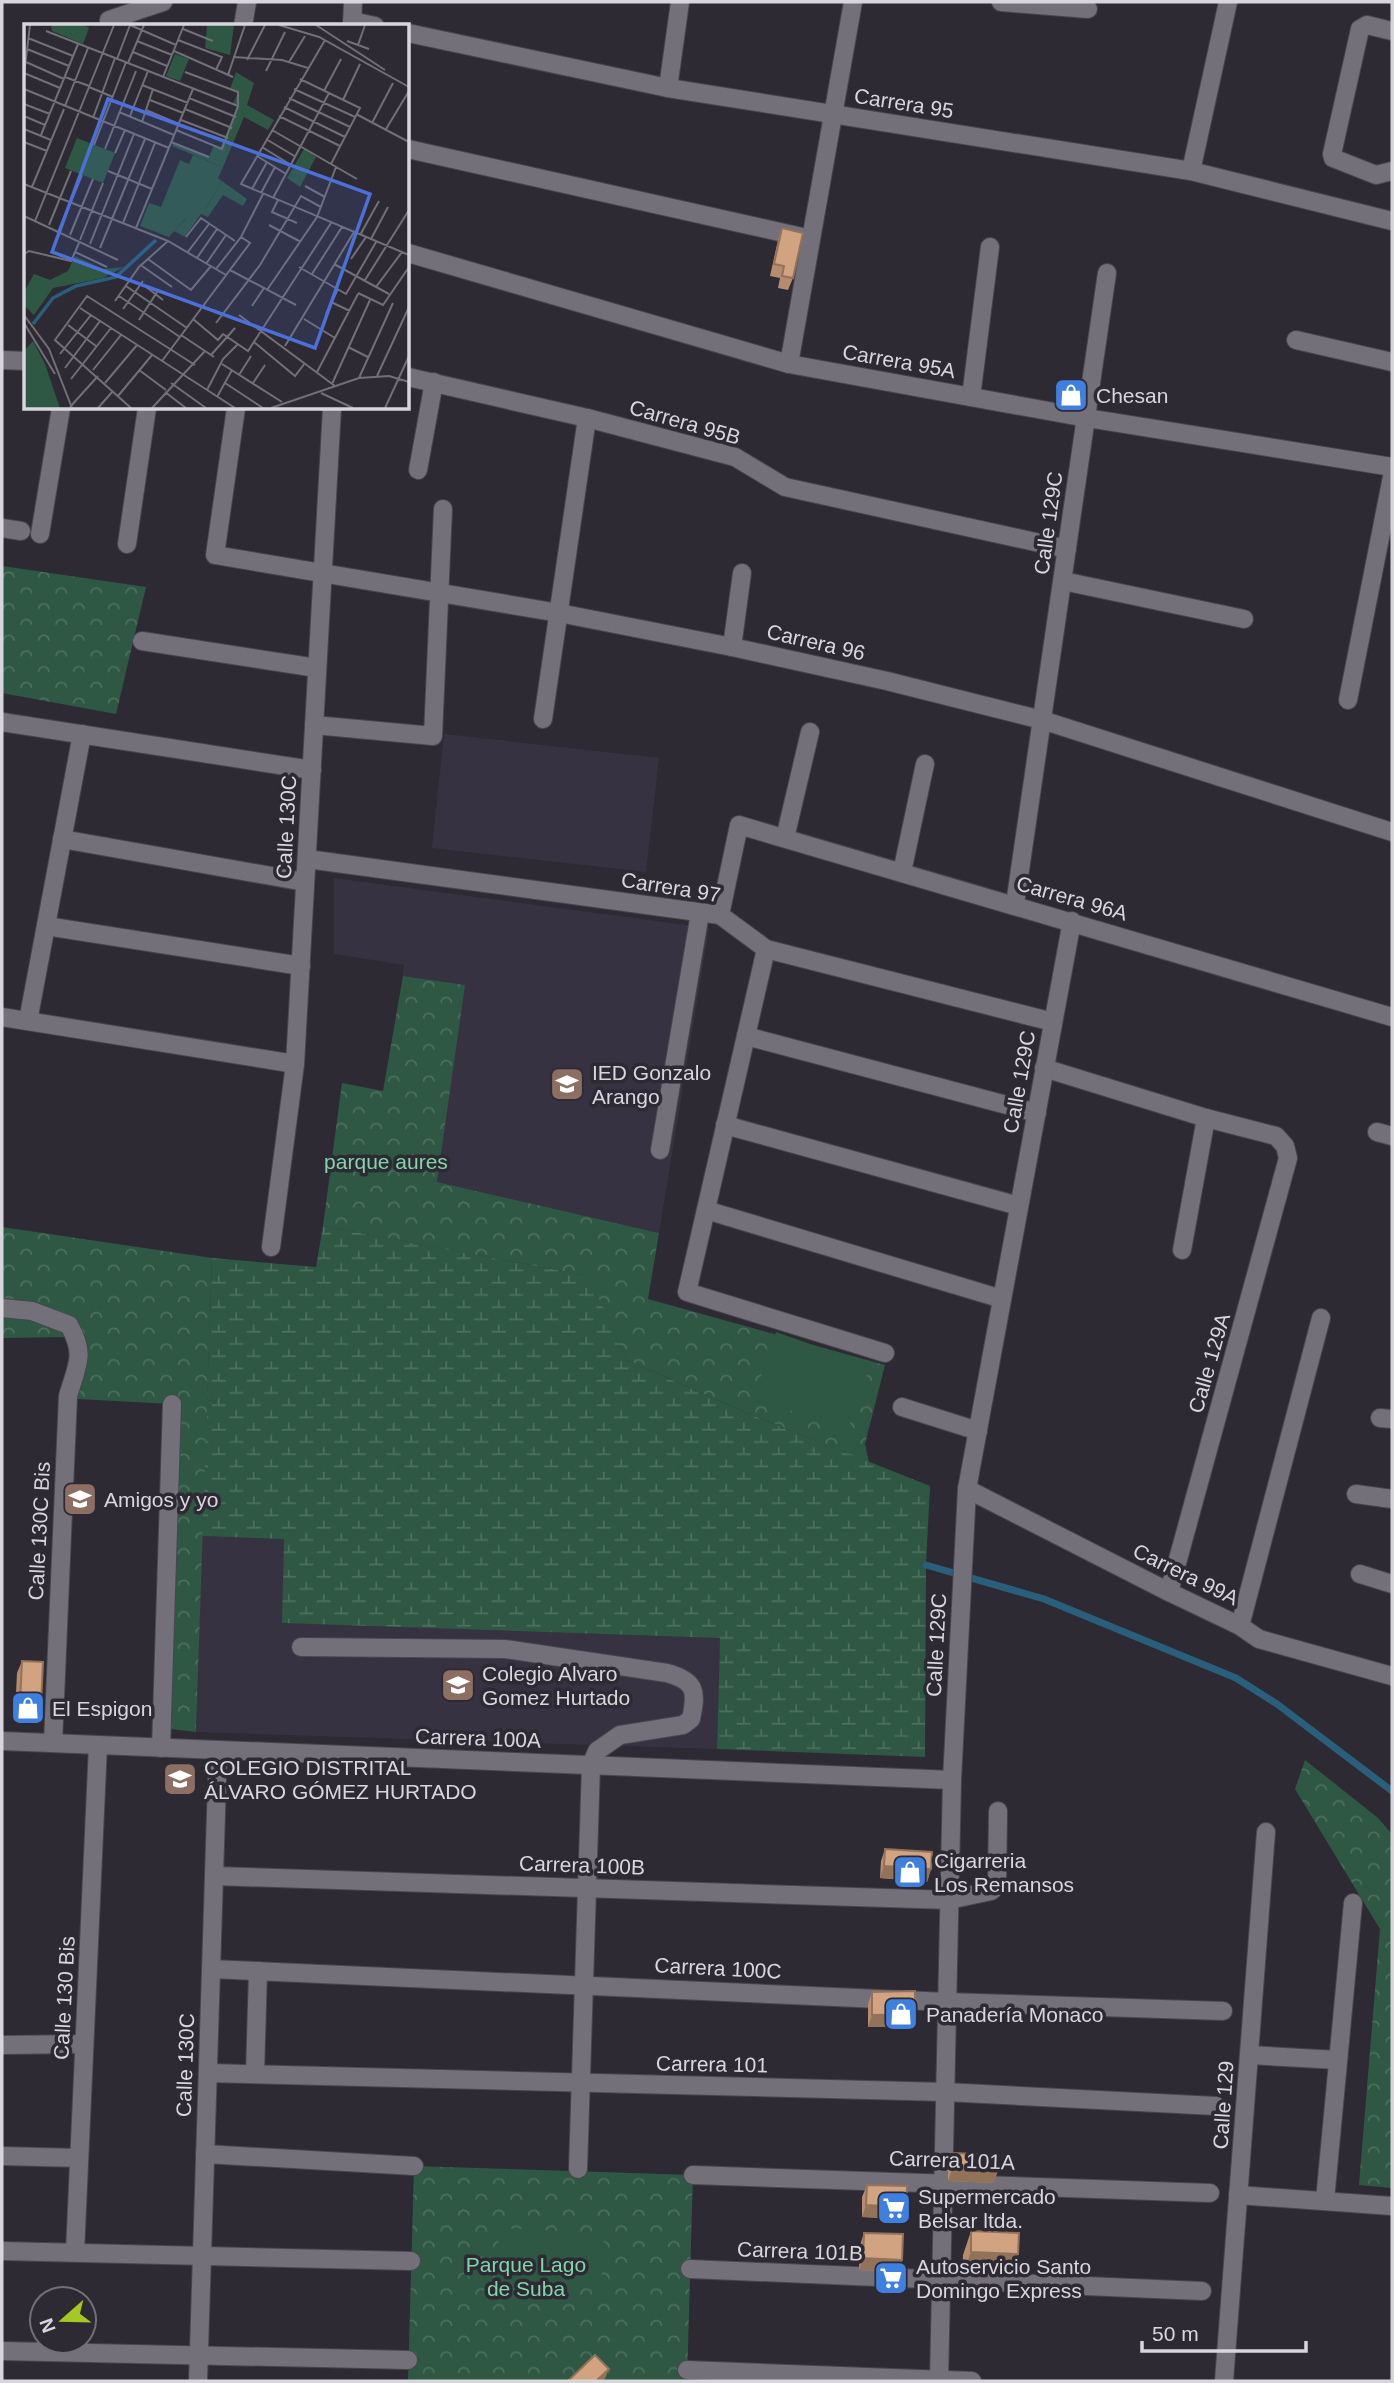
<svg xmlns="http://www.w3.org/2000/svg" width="1394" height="2383" font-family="Arial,sans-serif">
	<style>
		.built { fill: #373241 }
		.wetland { fill: url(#wetland-marsh) }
		.park { fill: url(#park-crowns) }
		.pitch { fill: #2e5843 }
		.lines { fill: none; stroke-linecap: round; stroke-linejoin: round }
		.stream { stroke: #2a5f7c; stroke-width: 7 }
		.minor-casing { stroke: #48464d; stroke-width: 20 }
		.minor { stroke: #73707a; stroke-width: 18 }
		.wall { fill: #b58c6e }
		.shaded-wall { fill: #93725a }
		.building { fill: #d2a380; stroke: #93725a; stroke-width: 2 }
		.labels { text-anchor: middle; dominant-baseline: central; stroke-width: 7; stroke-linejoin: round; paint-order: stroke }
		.street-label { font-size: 21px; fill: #d8d6dc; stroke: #2d2a33 }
		.poi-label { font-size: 21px; fill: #d8d6dc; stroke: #2d2a33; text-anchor: start }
		.park-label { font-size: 21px; fill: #81d5aa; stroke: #2d2a33 }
		.inset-river { fill: none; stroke: #2a5f7c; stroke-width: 3.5 }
		.inset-road { fill: none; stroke: #716f77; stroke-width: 2 }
		.view { fill: #4c70d9; fill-opacity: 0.15; stroke: #4c70d9; stroke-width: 3.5 }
		.inset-edge { fill: none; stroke: #d8d6dc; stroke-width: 3.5 }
	</style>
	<defs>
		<pattern id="wetland-marsh" width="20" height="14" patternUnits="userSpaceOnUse" patternTransform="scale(1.75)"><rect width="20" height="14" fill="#2e5843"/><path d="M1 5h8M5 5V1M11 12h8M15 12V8" fill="none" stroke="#4c6f5e"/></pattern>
		<pattern id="park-crowns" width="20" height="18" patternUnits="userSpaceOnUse" patternTransform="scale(1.75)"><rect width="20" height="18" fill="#2e5843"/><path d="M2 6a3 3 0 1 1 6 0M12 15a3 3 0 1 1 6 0" fill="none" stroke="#4c6f5e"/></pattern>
	</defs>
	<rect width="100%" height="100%" fill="#2d2a33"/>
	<g class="built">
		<path d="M444,734L659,758L646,872L432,848Z"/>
		<path d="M334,878L709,928L659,1233L437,1182L464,985L403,976L404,965L334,954Z"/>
		<path d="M202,1536L284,1539L283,1623L720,1638L717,1749L196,1732Z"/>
	</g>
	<path class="wetland" d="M323,1226L590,1276L627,1360L742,1411L930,1486L926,1565L925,1757L717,1749L720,1638L282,1623L284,1539L202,1536L212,1258L316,1267Z"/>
	<g class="park">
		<path d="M2,566L146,587L116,714L2,693Z"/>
		<path d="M403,976L465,985L437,1182L659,1233L648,1299L885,1365L865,1444L869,1462L742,1411L627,1360L589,1276L323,1226L342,1083L383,1091Z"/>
		<path d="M2,1227L212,1258L196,1732L162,1728L172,1404L59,1398L74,1337L2,1338Z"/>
		<path d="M1305,1760L1378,1818L1392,1834V2188L1359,2185L1380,1929L1295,1789Z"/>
		<path d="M414,2166L693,2175L687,2381H408Z"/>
	</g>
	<g class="pitch">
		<path d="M776,1332L870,1365L848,1430L754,1398Z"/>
		<path d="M499,2228L604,2233L601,2285L497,2280Z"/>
	</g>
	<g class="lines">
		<path class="stream" d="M926,1565L1044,1599L1236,1678L1277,1704L1392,1791"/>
		<g class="minor-casing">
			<g id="minor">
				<path d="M1001,2L1088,9"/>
				<path d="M109,20L163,2"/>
				<path d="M352,21L375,26"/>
				<path d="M243,26L247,2"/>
				<path d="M352,26L353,2"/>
				<path d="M1392,31L1367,25L1360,29L1332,154L1333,158L1376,175L1392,171"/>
				<path d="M408,33L668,88L1191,171L1392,221"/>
				<path d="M668,88L680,2"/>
				<path d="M408,149L811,239"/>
				<path d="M1191,171L1228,2"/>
				<path d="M408,253L789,364L1087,418L1392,467"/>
				<path d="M1296,340L1392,362"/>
				<path d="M2,360L26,361"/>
				<path d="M789,364L853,2"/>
				<path d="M408,377L587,418L735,457L785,487L1067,549"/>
				<path d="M971,397L990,247"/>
				<path d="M236,408L215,555L559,613L732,647L887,681L1042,720L1392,832"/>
				<path d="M418,470L434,382"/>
				<path d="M2,528L21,531"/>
				<path d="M40,534L61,408"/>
				<path d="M127,544L147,408"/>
				<path d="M1063,581L1244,619"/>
				<path d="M142,641L317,668"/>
				<path d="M732,647L742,573"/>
				<path d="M1348,700L1392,477"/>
				<path d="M543,719L587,418"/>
				<path d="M2,722L312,770"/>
				<path d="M314,725L433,736L443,509"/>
				<path d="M785,838L810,732"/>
				<path d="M62,839L305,882"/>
				<path d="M307,859L720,915L766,949L1053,1022"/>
				<path d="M902,872L925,764"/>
				<path d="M1015,904L1107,273"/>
				<path d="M720,915L739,825L1392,1017"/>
				<path d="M46,926L301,966"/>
				<path d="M766,949L687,1292L885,1353"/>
				<path d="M2,1017L295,1064"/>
				<path d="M28,1021L82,734"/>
				<path d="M746,1036L1037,1113"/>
				<path d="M1044,1068L1206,1118L1276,1136L1285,1146L1288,1158L1169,1592"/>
				<path d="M725,1125L1019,1206"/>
				<path d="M1377,1132L1392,1136"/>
				<path d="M660,1150L700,913"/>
				<path d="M706,1210L1002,1299"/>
				<path d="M271,1247L295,1064L332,408"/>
				<path d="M1182,1250L1206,1118"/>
				<path d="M2,1308L32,1311L69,1325C86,1355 77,1365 68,1396L53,1743"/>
				<path d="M902,1407L978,1431"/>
				<path d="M1380,1418L1392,1419"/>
				<path d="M967,1489L1169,1592L1240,1626L1259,1639L1392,1676"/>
				<path d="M1356,1494L1392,1499"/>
				<path d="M1360,1574L1392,1584"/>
				<path d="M1240,1626L1321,1318"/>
				<path d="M301,1647L505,1649L667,1673C696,1681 697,1691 691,1719L683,1725L620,1735L597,1751L591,1765L578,2169"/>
				<path d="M2,1741L952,1780"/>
				<path d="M161,1748L172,1404"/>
				<path d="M214,1876L949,1900L991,1891L997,1886L998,1811"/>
				<path d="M211,1969L947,2002L1223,2011"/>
				<path d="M2,2045L84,2044"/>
				<path d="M1249,2055L1338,2060"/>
				<path d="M208,2073L945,2092L1216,2106"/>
				<path d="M255,2074L258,1971"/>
				<path d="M205,2154L414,2166"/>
				<path d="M2,2156L79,2158"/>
				<path d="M693,2175L1210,2193"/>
				<path d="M1238,2195L1392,2206"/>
				<path d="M1325,2200L1353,1903"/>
				<path d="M2,2251L411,2261"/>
				<path d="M75,2252L98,1745"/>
				<path d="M690,2269L1202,2291"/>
				<path d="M2,2351L408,2360"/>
				<path d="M687,2370L972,2381"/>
				<path d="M198,2381L218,1750"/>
				<path d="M939,2381L952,1780L967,1489L1072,921"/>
				<path d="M1224,2381L1266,1832"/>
			</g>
		</g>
		<use href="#minor" class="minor"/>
	</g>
	<g class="wall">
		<path d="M782,228L793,278L788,290L778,288L780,278L770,276L778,240Z"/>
		<path d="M22,1661L41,1704L36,1716L15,1714L17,1673Z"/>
		<path d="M885,1849L931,1869L927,1882L880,1878L881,1861Z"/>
		<path d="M872,1992L911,2026L868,2027V2004Z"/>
		<path d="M952,2153L998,2171L993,2183L948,2181V2165Z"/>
		<path d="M867,2185L902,2219L862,2217V2197Z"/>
		<path d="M971,2231L1009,2277L962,2275L963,2255Z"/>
		<path d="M864,2233L902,2260L898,2272L859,2270L860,2245Z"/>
	</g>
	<g class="shaded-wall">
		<path d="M20,1702L41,1704L36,1716L15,1714Z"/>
		<path d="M884,1866L931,1869L927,1882L880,1878Z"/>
		<path d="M915,2014L911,2026L868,2027L872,2015Z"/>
		<path d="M952,2169L998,2171L993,2183L948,2181Z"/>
		<path d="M866,2205L906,2207L902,2219L862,2217Z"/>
		<path d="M971,2252L1018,2254L1009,2277L962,2275Z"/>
		<path d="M863,2258L902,2260L898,2272L859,2270Z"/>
		<path d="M609,2369L604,2381H596Z"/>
	</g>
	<g class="building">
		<path d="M782,228L803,233L793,278L782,276L784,266L774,264Z"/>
		<path d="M22,1661L43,1662L41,1704L20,1702Z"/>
		<path d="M885,1849L932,1852L931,1869L884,1866Z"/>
		<path d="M915,1991V2014L872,2015V1992Z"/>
		<path d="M952,2153L998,2155V2171L952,2169Z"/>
		<path d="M867,2185L907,2186L906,2207L866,2205Z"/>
		<path d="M971,2231L1019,2233L1018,2254L971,2252Z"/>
		<path d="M864,2233L903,2234L902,2260L863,2258Z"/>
		<path d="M595,2355L609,2369L596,2381H568Z"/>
	</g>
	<defs>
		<g id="shop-square" transform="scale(1.75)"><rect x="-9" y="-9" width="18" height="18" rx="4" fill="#3f7fe0" stroke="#2d2a33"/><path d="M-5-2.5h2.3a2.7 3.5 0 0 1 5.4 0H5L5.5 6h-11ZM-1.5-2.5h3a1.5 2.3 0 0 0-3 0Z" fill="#fff"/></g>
		<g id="school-square" transform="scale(1.75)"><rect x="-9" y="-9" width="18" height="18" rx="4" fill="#8d6e63" stroke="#2d2a33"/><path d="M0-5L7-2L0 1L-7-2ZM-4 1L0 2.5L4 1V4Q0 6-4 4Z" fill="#fff"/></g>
		<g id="supermarket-square" transform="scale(1.75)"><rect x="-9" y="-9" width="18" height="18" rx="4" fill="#3f7fe0" stroke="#2d2a33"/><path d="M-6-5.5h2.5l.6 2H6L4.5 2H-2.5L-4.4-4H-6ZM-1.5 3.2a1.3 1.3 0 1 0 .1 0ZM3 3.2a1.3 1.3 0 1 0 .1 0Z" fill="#fff"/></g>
	</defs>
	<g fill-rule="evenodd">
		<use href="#shop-square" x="1071" y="395"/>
		<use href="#school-square" x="567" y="1084"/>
		<use href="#school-square" x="80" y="1499"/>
		<use href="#school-square" x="458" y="1685"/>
		<use href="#shop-square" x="28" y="1708"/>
		<use href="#school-square" x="180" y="1779"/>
		<use href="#shop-square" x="910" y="1872"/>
		<use href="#shop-square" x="901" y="2014"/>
		<use href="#supermarket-square" x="894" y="2208"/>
		<use href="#supermarket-square" x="891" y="2278"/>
	</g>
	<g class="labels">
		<g class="street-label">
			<text transform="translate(904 103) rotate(9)">Carrera 95</text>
			<text transform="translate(899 361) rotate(10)">Carrera 95A</text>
			<text transform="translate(685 422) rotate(16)">Carrera 95B</text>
			<text transform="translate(1048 523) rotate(-82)">Calle 129C</text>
			<text transform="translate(816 642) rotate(13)">Carrera 96</text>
			<text transform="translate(286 827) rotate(-87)">Calle 130C</text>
			<text transform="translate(671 887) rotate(9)">Carrera 97</text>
			<text transform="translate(1072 898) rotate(16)">Carrera 96A</text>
			<text transform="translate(1019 1082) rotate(-80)">Calle 129C</text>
			<text transform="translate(1209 1363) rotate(-74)">Calle 129A</text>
			<text transform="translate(39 1531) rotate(-87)">Calle 130C Bis</text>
			<text transform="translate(1186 1574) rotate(26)">Carrera 99A</text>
			<text transform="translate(936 1645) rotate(-87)">Calle 129C</text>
			<text transform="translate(478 1738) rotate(2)">Carrera 100A</text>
			<text transform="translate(582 1865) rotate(2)">Carrera 100B</text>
			<text transform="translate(718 1968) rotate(3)">Carrera 100C</text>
			<text transform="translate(64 1998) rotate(-87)">Calle 130 Bis</text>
			<text transform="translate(712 2064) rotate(1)">Carrera 101</text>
			<text transform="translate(185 2065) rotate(-88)">Calle 130C</text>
			<text transform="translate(1223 2105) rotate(-86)">Calle 129</text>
			<text transform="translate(952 2160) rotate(2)">Carrera 101A</text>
			<text transform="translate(800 2251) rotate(2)">Carrera 101B</text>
		</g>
		<g class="poi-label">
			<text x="1096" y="395">Chesan</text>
			<text x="592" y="1072">IED Gonzalo<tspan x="592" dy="24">Arango</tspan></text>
			<text x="104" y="1499">Amigos y yo</text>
			<text x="482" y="1673">Colegio Alvaro<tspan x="482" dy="24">Gomez Hurtado</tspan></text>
			<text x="52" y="1708">El Espigon</text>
			<text x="204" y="1767">COLEGIO DISTRITAL<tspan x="204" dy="24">ÁLVARO GÓMEZ HURTADO</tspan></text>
			<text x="934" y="1860">Cigarreria<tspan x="934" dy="24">Los Remansos</tspan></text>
			<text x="926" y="2014">Panadería Monaco</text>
			<text x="918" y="2196">Supermercado<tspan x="918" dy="24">Belsar ltda.</tspan></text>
			<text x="916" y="2266">Autoservicio Santo<tspan x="916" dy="24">Domingo Express</tspan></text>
		</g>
		<g class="park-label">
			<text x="386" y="1161">parque aures</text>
			<text x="526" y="2264">Parque Lago<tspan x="526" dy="24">de Suba</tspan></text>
		</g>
	</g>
	<g transform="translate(24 24)">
		<rect width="385" height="385" fill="#2d2a33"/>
		<path d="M169,131L199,143L194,154L198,157L182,184L161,195L145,213L116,202L125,179L137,183L156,136L165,140Z" fill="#2e5843"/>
		<path d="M27,1H60L65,4L59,20L28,7ZM183,1H210L206,31L181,24ZM151,30L165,35L156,57L142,52ZM212,48L230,59L223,81L250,96L244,106L220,93L199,143L148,122L150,119L185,133L190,121L196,124L214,83L209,80L214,68L206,65ZM53,114L91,129L79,159L41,144ZM280,125L292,133L276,163L263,154ZM198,157L223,175L219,182L199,171L184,193L177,190L161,213L150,207L171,185L182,184ZM51,232L79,245L100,243L79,254L29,264L10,291L0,281V268L10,250L26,256L44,247ZM9,317L21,340L36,384H0V327Z" fill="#2e5843"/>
		<path class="inset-river" d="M9,300L29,274L52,262L92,253L132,216"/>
		<path class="inset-road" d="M106,1L152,21M255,1L295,13L385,63M292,1L361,46M159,5L189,17M22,7L214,82M4,14L49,32M154,16L198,33L192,46M301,16L217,160L385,231M113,17L148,31M323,17L345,25M334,21L341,1M3,25L45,42M150,27L209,53M109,28L143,42M209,33L258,36L284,44M93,35L106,1M223,36L241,1M2,38L40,55M265,38L281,12M104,39L120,1M242,47L261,8M0,49L36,64M0,51L6,1M204,51L221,1M41,53L65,62M139,53L160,1M276,55L336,84L307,140M118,61L164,79M65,63L89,73M0,65L145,124M270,65L331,93M300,67L317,35M165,74L212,93M265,74L326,103M126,76L159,89M319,76L336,40M0,80L26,90M41,82L64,24M260,83L321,113M161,85L208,104M122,86L155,100M95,88L150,111M332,90L385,118M0,92L21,101M106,92L124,47M255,92L316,122M69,94L91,34M157,96L204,114M118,98L129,65M348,99L369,59M0,105L27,116M362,105L385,67M152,106L198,125L214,82V68L161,48M248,106L333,155M17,111L54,20M242,115L272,133M0,118L23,127M147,118L185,133M70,121L102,38M238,123L267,141M81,125L112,47M91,129L101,106M233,132L262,150M84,147L128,165M0,160L144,217L202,251M281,162L301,173M8,163L40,85M228,165L243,138M237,169L251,143M249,174L305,69M254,176L248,188L273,199M0,192L94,236M11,197L90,1M99,199L131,119M25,201L47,147M245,201L277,218M112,204L169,65M35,206L58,151M46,211L69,155M336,211L355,177M162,213L177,194L211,217M347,215L364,183M56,216L79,159M66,220L110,110M76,224L121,115M51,228L83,243M163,229L185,200M0,230L5,227L47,237L55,219M173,234L193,205M124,235L167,266L187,242M327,235L342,213M182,240L202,211M310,240L365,270M118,242L148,263M275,243L322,270L352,218M192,245L217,213L239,170M206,246L272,281M288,250L318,203M341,256L385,186M102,262L163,304M121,262L139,276M352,263L378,228M243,266L293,193L312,143M334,269L359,281L385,243M95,272L156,313M91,277L115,243L144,217M307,278L326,287M228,282L240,264M56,284L211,384M99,285L119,257M302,290L314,265M0,291L25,325L48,384M215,291L311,362M169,295L194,316L199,310L224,327L307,199M280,295L311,314M115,296L135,265M0,299L31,350M192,299L236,241L277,172L297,183M44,301L72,322M157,311L190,333M230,318L271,352L281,339M261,322L330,208M324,323L344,333M36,330L67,291M187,331L211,304M138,337L226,219L217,213M198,340L258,378M41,344L76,297M69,346L97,311M115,346L142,366M293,348L334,270M215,351L227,332M353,352L385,283M335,354L369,279M47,355L87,304M81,359L113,321M147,359L182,384M201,359L239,384M229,359L241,341M308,360L346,276M183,366L199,335L214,320M141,368L162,384M297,369L329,384M94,372L128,331M193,373L208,346M46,383L74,352M74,384L89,367M107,384L31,316L63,272L171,341M128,384L181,327M247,384L335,354L365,352L385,358M361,384L385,332"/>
		<path class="view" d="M84,75L346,170L291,324L28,228Z"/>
		<rect width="385" height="385" class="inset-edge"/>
	</g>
	<rect width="1394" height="2383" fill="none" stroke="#d8d6dc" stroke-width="7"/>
	<g transform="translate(63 2320) rotate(250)"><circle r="33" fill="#2d2a33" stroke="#716f77" stroke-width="2"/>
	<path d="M0-5L12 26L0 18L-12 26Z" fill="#a5c822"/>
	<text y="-10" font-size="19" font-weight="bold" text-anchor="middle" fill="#d8d6dc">N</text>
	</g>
	<path d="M1142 2341v10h164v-10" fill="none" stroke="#d8d6dc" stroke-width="3.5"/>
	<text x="1152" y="2341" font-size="21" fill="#d8d6dc" stroke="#2d2a33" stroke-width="5" paint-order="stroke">50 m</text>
</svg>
